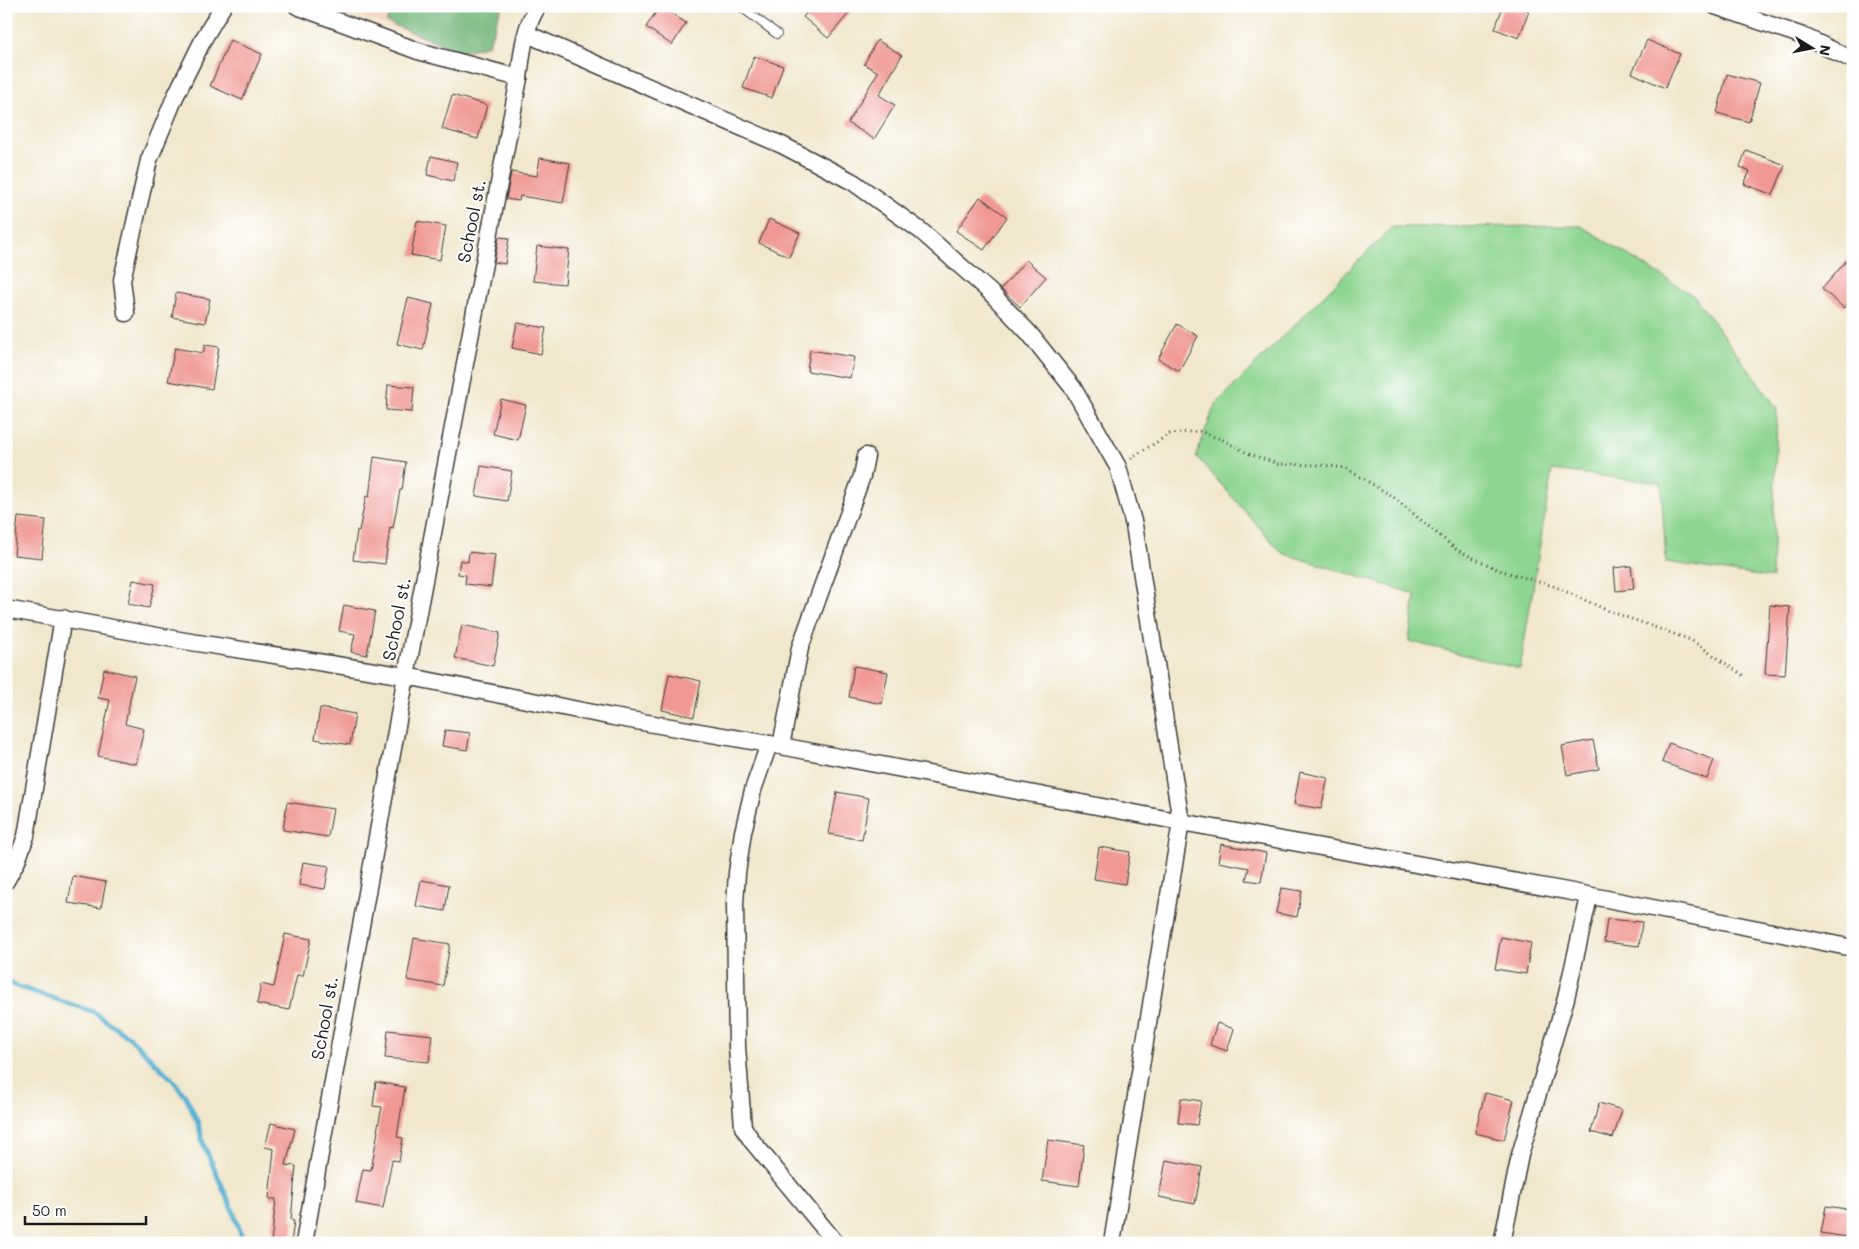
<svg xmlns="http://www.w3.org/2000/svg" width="1859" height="1249" font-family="Mali,sans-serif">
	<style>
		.built { fill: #f6d2c3 }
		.green { fill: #8ed590; stroke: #557856 }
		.forest { fill: #72b67a; stroke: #47694b }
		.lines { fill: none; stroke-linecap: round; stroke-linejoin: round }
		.stream { stroke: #53b0d1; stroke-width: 5 }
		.building { fill: #f09994 }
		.service-casing { stroke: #3c3a37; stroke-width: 10 }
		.minor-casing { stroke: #3c3a37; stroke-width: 19 }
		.path { stroke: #3c3a37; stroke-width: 3; stroke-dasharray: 1 4; stroke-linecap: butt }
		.service { stroke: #fff; stroke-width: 8 }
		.minor { stroke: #fff; stroke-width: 16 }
		.labels { text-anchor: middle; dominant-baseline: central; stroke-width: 4; stroke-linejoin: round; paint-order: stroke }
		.street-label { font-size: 18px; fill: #1c1c1c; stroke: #fff }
	</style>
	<rect width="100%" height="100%" fill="#fff"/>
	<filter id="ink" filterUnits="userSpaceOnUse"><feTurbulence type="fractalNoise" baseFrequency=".02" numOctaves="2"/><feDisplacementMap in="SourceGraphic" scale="10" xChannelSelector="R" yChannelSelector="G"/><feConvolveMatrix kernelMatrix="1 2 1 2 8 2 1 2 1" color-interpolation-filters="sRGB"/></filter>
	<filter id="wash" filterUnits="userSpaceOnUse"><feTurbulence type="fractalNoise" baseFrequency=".0096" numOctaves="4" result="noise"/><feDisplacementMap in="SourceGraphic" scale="20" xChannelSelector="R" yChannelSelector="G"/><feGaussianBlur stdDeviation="1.12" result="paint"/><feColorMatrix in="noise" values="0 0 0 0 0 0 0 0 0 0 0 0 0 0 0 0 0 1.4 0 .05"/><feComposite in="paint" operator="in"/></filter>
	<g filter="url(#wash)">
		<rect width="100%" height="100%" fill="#f1e7cd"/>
		<path class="built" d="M338,6H504L489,47L462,56Z"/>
		<path class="green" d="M1581,226L1694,296L1777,408L1772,578L1666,562L1661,483L1552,470L1520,669L1409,641L1415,594L1282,553L1196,456L1215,405L1392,227Z"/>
		<path class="forest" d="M395,6H502L488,45L461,52L386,22Z"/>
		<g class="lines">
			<path class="stream" d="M6,978L13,985L94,1012L130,1038L173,1080L186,1097L198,1123L203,1143L233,1211L244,1243"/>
		</g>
		<g id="blocks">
			<g class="building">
				<path d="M660,6L686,23L672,45L646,27Z"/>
				<path d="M813,6H855L828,38L803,17Z"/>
				<path d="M1503,6H1517L1529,11L1519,38L1495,29Z"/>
				<path d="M230,40L262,54L242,100L210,86Z"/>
				<path d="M877,40L902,55L879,95L895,105L874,139L848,123L878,72L864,64Z"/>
				<path d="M1647,40L1680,54L1665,88L1632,73Z"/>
				<path d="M754,56L783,66L772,98L743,88Z"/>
				<path d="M1727,74L1760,83L1749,122L1717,113Z"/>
				<path d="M452,95L487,105L478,139L442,129Z"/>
				<path d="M1746,150L1785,165L1773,195L1744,184L1750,171L1740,167Z"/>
				<path d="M431,156L457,162L453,181L427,175Z"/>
				<path d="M540,158L570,163L563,203L520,196L519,201L506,199L511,172L537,176Z"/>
				<path d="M980,197L1007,217L984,250L956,231Z"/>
				<path d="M769,219L800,233L789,257L759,243Z"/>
				<path d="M417,221L446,226L440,260L411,255Z"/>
				<path d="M499,237L509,238L505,264L494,262Z"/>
				<path d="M537,246L569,250L565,284L533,281Z"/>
				<path d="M1853,253V297L1844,308L1822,289Z"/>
				<path d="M1026,260L1046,277L1020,307L1001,289Z"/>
				<path d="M176,293L210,299L205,323L172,317Z"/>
				<path d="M408,298L433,304L423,350L397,344Z"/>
				<path d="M517,323L546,328L541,354L512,348Z"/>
				<path d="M1177,324L1198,336L1179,371L1158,359Z"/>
				<path d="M205,345L219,347L212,389L168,381L175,348L203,353Z"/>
				<path d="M810,350L854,357L850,378L807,371Z"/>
				<path d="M388,385L414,387L412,412L386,410Z"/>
				<path d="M501,399L526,405L518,440L493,434Z"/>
				<path d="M374,457L406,462L402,490H400L393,528L390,527L385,564L353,560L357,530L359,531L366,496L369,497Z"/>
				<path d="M481,466L512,471L507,501L476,496Z"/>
				<path d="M18,517L46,520L42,558L14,555Z"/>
				<path d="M469,552L495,555L491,587L465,584L466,575L458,574L460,560L468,562Z"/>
				<path d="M1631,566L1634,589L1616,591L1614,568Z"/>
				<path d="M133,580L155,584L149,608L128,604Z"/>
				<path d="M344,605L375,611L367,655L351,652L355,634L339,631Z"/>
				<path d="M1770,605L1790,607L1785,675L1765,674Z"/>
				<path d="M462,625L500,633L493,666L455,658Z"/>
				<path d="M854,666L888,672L882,704L849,697Z"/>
				<path d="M104,669L135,676L125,724L144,729L136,764L98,756L110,700L98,698Z"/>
				<path d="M669,674L701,681L694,717L662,710Z"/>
				<path d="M320,708L355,714L350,745L315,739Z"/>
				<path d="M445,730L470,733L467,750L442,746Z"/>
				<path d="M1593,740L1599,769L1567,775L1562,746Z"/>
				<path d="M1669,743L1714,760L1707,779L1662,762Z"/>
				<path d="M1300,772L1328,778L1321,809L1294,804Z"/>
				<path d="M837,792L869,798L862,840L829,834Z"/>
				<path d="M287,802L333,809L328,837L283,830Z"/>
				<path d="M1221,844L1266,853L1261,882L1246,880L1249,868L1218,862Z"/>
				<path d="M1099,847L1130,852L1125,884L1094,879Z"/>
				<path d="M303,862L329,866L325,889L299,885Z"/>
				<path d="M73,876L106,882L101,908L68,903Z"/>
				<path d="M421,880L449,885L445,911L416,906Z"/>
				<path d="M1281,888L1302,891L1297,917L1276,913Z"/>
				<path d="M1607,919L1642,922L1639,946L1604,942Z"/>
				<path d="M285,934L311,939L303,976L297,975L289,1010L257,1004L261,984L274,987Z"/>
				<path d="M1501,937L1531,943L1526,974L1495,969Z"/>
				<path d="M414,938L450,944L443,986L407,980Z"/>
				<path d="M1217,1023L1234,1029L1227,1051L1210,1045Z"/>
				<path d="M388,1030L432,1035L429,1062L385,1058Z"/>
				<path d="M376,1082L405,1087L397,1137L403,1138L399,1161L392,1160L383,1208L356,1203L363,1169L371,1170L378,1131H377L382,1107L373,1106Z"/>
				<path d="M1485,1093L1514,1100L1504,1140L1475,1133Z"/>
				<path d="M1181,1098L1201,1101L1197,1125L1178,1123Z"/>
				<path d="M1599,1103L1622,1110L1613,1138L1591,1132Z"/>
				<path d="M271,1123L295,1129L286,1165L296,1166L291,1220L294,1221L291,1243H271L276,1199H269L274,1149L265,1147Z"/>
				<path d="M1048,1140L1084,1145L1079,1186L1042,1181Z"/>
				<path d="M1166,1160L1202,1167L1195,1204L1159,1197Z"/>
				<path d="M1826,1206L1853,1210V1238L1821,1233Z"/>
			</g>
		</g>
	</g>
	<g filter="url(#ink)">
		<use href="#blocks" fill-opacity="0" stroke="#3c3a37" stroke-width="1"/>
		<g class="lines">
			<g class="service-casing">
				<path id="service" d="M740,6L777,34"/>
			</g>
			<g class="minor-casing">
				<g id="minor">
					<path d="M297,6L418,51L519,78"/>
					<path d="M1715,6L1803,36L1853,60"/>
					<path d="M527,34L782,145L853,182L921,231L990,292L1029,333L1073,388L1118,467L1134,525L1181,822L1112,1243"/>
					<path d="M126,313L122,280L149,160L175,97L204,38L223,6"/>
					<path d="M6,609L185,641L406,676L613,717L781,746L1181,822L1567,891L1853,948"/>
					<path d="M769,744L753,790L743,832L737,873L735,904L737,1047L743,1127L752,1141L836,1243"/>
					<path d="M781,746L800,648L862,476L866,456"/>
					<path d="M6,881L17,861L26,836L63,618"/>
					<path d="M304,1243L406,676L519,78C522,54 524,27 538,6"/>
					<path d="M1502,1243L1520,1155L1566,998L1589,897"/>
				</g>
			</g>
			<path class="path" d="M1131,458L1170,434L1199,431L1223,440L1247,453L1278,464L1322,465L1345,468L1392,496L1457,550L1499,570L1556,587L1609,611L1691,640L1744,676"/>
			<use href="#service" class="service"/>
			<use href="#minor" class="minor"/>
		</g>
	</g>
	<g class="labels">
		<g class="street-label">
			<text transform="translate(471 221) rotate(-79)">School st.</text>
			<text transform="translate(396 619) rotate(-79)">School st.</text>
			<text transform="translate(324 1018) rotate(-80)">School st.</text>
		</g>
	</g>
	<rect width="1859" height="1249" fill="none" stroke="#fff" stroke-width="25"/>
	<g transform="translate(1812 48) rotate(100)" stroke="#ffffff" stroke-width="4" paint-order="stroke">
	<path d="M0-4L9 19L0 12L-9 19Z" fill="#1c1c1c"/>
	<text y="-8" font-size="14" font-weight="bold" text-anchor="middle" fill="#1c1c1c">N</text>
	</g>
	<path d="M25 1216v8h121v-8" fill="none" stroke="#1c1c1c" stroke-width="2.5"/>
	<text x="32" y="1216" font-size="15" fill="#1c1c1c" stroke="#ffffff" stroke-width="4" paint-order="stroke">50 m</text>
</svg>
